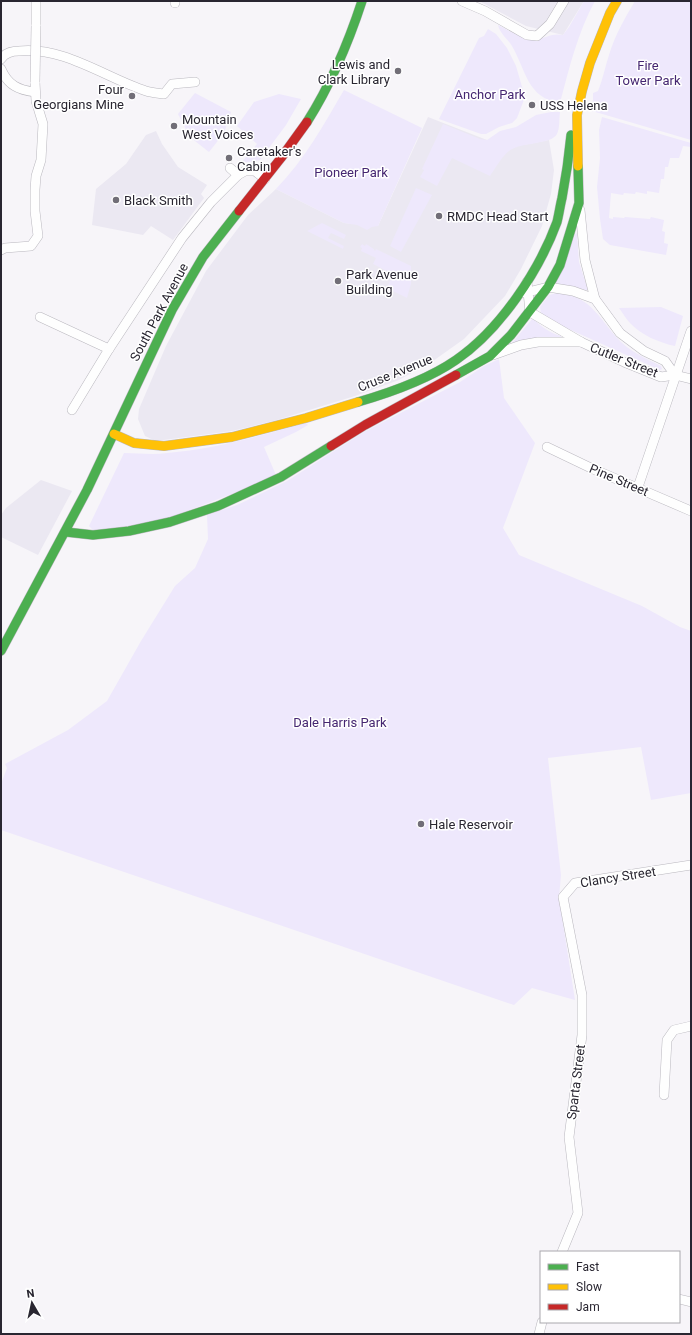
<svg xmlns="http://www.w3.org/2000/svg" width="692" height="1335" font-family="Roboto,sans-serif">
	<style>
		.built { fill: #ebe8f2 }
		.green { fill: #eee8fc }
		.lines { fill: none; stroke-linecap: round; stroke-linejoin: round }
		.street-casing { stroke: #bab8bf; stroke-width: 10 }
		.fast-casing { stroke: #bab8bf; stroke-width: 10 }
		.slow-casing { stroke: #bab8bf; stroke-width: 10 }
		.jam-casing { stroke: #bab8bf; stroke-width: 10 }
		.street { stroke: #fefefe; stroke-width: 9 }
		.fast { stroke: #4caf50; stroke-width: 9 }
		.slow { stroke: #ffc107; stroke-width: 9 }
		.jam { stroke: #c62828; stroke-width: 9 }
		.street-bridge-casing { stroke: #bab8bf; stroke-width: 10; stroke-linecap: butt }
		.street-bridge { stroke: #fefefe; stroke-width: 9 }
		.poi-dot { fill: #716e77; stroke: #fff; stroke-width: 1.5 }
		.labels { text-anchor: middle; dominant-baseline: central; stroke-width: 3; stroke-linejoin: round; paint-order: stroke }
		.poi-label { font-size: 13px; fill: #292631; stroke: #fff; text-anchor: start }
		.park-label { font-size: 13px; fill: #452671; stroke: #fff }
		.street-label { font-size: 13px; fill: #292631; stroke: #fff }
	</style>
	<rect width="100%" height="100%" fill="#f7f5f9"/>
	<g class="built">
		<path d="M475,1H584L563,35L526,26L481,2Z"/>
		<path d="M428,117L487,140L523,145L549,140L554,170L551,194L542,226L521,269L505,296L464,339L433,361L399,380L355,396L277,420L232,431L156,441L145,436L138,419L139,409L166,346L206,271L248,215L276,189L344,223L378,226Z"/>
		<path d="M156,131L162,144L178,167L207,185L201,194L204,198L173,240L151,226L143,235L92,225L96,189L126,164L146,135Z"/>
		<path d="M41,480L72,491L38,555L1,537V515L6,508Z"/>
	</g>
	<g class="green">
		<path d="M584,1H595C578,32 569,68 560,103C527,98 526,70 512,46C508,39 500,34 498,25C510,31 524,41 538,39C548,37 552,33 563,35L569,27Z"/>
		<path d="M635,1H691V140L592,111V106L591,105L593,101V93L598,91C603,79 605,67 609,55C615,35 625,18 635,1Z"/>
		<path d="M488,29L496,34L507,48L516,66L525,97L517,118L512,123L499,127L486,134H481L439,119L479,38L484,36Z"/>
		<path d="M344,90L422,128L378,226L372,227L367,230L357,225L344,223L276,189C305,159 323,126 344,90Z"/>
		<path d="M195,93L231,112L224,133L209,152L190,137L178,114Z"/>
		<path d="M279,94L301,99L286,125L260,160L241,163L257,144L237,126L254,102Z"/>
		<path d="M551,112H560C559,119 560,128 557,134C551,145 520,142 509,151C503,155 494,170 490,176L452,158L437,186L420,177L424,170L422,169L443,124L480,139L487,140L500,131L516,127L536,115Z"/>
		<path d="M602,117L691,143V147L683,146L679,158H670L668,167H665L664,179H661L659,193L647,191V194L636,192L635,194L624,193L623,195L611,193L609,218L613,219V217L624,218L625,217L650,219L651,217L664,220L662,231L665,232L664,243L668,244L666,255L610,245L603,239L600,219L597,187L600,158L599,130Z"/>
		<path d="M416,188L432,195L401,252L390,246Z"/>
		<path d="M322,223L346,235L344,239L331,233L328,238L344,246L343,249L307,231Z"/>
		<path d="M576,233L577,234L579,262L588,290H586L559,284L555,282Z"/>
		<path d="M362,244L365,246L366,244L374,249V250L375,251L376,249L411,266V284L407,298L387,288L393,274L373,264L376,258L361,251L362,248L360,247Z"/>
		<path d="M557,293C598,296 601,329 631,350C640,356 651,361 661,366L662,369L660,370L553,322L541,314L540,307L549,295Z"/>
		<path d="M661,307L683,316L675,346C660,343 641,335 630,323C626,319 623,313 619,308Z"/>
		<path d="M533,318C541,327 550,333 561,336V338L513,344L512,343Z"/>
		<path d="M499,359L504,398L535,443L503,528L519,555L642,606L680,627L691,631V793L651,800L641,747L548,758L561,875L559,898L575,1000L532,988L514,1005L1,830V784L7,768L5,764L68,730L107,701L141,641L175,586L195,568L208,539L207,515L237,505L287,481L364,432L460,382L484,366Z"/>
		<path d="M306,423L308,425L296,432L264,447L276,475L255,485L169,518L129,526L93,530L89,526L124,453C138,453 153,455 167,453C215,449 260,436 306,423Z"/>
	</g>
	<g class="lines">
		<g class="street-casing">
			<g id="street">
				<path d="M175,1V3"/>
				<path d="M462,1L485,11L527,35L537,36L550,24L564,1"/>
				<path d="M36,26V1"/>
				<path d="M1,59C5,53 12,51 19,51C63,46 106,78 146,91C152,93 158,93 164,94L172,84L195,82"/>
				<path d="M1,69C8,85 18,90 35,92"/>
				<path d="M230,168L238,175L245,171H255L265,179"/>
				<path d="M580,210L585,260L595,299"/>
				<path d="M1,250L5,248L31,246L38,236L35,211V190L36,176L41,160L43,124L36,101L35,82"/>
				<path d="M527,282L530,312L581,342L624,362L661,377L675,375L691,379"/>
				<path d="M524,293L548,287L573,291L595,299L620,333L644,351L665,361L675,375"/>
				<path d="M40,317L109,349"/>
				<path d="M493,355L521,345L538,342H581"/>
				<path d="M72,410L109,349L182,238L211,202L238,175"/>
				<path d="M547,447L593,469L691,511"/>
				<path d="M638,487L691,331"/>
				<path d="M664,1095L667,1040L674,1030L691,1026"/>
				<path d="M562,1252L578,1213L569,1137L582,1035V995L563,897L575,883L691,865"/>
				<path d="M679,1299L691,1302"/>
				<path d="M539,1334L542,1322"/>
			</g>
		</g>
		<g class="fast-casing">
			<g id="fast">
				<path d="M307,122C331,84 348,44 362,1"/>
				<path d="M456,375L490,356L511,335L548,287L560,265L579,203L578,166"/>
				<path d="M358,402C389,393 430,378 456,360C500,330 539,271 557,222C559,214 560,206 562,198C566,177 569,156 571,135"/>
				<path d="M66,532L93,535L129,531L170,522L218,506L281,477L331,446"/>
				<path d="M1,651L87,490L172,310L203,257L239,211"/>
			</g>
		</g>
		<g class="slow-casing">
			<g id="slow">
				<path d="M578,166L577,115L582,91L590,63L610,13L617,1"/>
				<path d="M114,434L134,443L164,446L232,437L306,418L358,402"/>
			</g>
		</g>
		<g class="jam-casing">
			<g id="jam">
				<path d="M239,211L281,158L307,122"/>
				<path d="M331,446L365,425L456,375"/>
			</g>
		</g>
		<use href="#street" class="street"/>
		<use href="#fast" class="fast"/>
		<use href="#slow" class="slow"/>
		<use href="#jam" class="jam"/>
		<g class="street-bridge-casing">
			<path id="street-bridge" d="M35,82L36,26"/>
		</g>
		<use href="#street-bridge" class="street-bridge"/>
	</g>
	<g class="poi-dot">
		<circle cx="398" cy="71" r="4"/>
		<circle cx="132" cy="96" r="4"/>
		<circle cx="532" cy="105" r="4"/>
		<circle cx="174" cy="126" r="4"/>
		<circle cx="229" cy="158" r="4"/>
		<circle cx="116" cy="200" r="4"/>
		<circle cx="439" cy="216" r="4"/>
		<circle cx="338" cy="281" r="4"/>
		<circle cx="421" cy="824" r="4"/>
	</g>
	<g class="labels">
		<g class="poi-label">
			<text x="390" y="64" text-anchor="end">Lewis and<tspan x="390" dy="15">Clark Library</tspan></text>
			<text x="124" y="89" text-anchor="end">Four<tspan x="124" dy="15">Georgians Mine</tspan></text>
			<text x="540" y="105">USS Helena</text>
			<text x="182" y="119">Mountain<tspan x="182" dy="15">West Voices</tspan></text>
			<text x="237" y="151">Caretaker's<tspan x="237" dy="15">Cabin</tspan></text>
			<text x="124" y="200">Black Smith</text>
			<text x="447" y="216">RMDC Head Start</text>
			<text x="346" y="274">Park Avenue<tspan x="346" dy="15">Building</tspan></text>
			<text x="429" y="824">Hale Reservoir</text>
		</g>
		<g class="park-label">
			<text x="648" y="65">Fire<tspan x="648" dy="15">Tower Park</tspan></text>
			<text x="490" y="94">Anchor Park</text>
			<text x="351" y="172">Pioneer Park</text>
			<text x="340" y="722">Dale Harris Park</text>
		</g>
		<g class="street-label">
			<text transform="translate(159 312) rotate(-62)">South Park Avenue</text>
			<text transform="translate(624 360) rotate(22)">Cutler Street</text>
			<text transform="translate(395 373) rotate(-22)">Cruse Avenue</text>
			<text transform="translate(619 480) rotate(23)">Pine Street</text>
			<text transform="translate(618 877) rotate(-9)">Clancy Street</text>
			<text transform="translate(576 1082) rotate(-83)">Sparta Street</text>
		</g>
	</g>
	<rect width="692" height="1335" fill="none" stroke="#292631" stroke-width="4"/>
	<rect x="540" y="1251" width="140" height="72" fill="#ffffff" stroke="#a9a8ad"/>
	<rect x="548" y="1264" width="20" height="6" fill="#4caf50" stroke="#a9a8ad"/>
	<text x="576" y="1271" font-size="12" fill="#292631">Fast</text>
	<rect x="548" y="1284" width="20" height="6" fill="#ffc107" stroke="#a9a8ad"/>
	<text x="576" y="1291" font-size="12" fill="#292631">Slow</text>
	<rect x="548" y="1304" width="20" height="6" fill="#c62828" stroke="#a9a8ad"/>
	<text x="576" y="1311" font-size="12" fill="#292631">Jam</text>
	<g transform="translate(32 1303) rotate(351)" stroke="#ffffff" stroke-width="3" paint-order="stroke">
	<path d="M0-3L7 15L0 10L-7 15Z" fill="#292631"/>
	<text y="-6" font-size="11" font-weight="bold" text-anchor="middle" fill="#292631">N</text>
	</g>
</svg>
